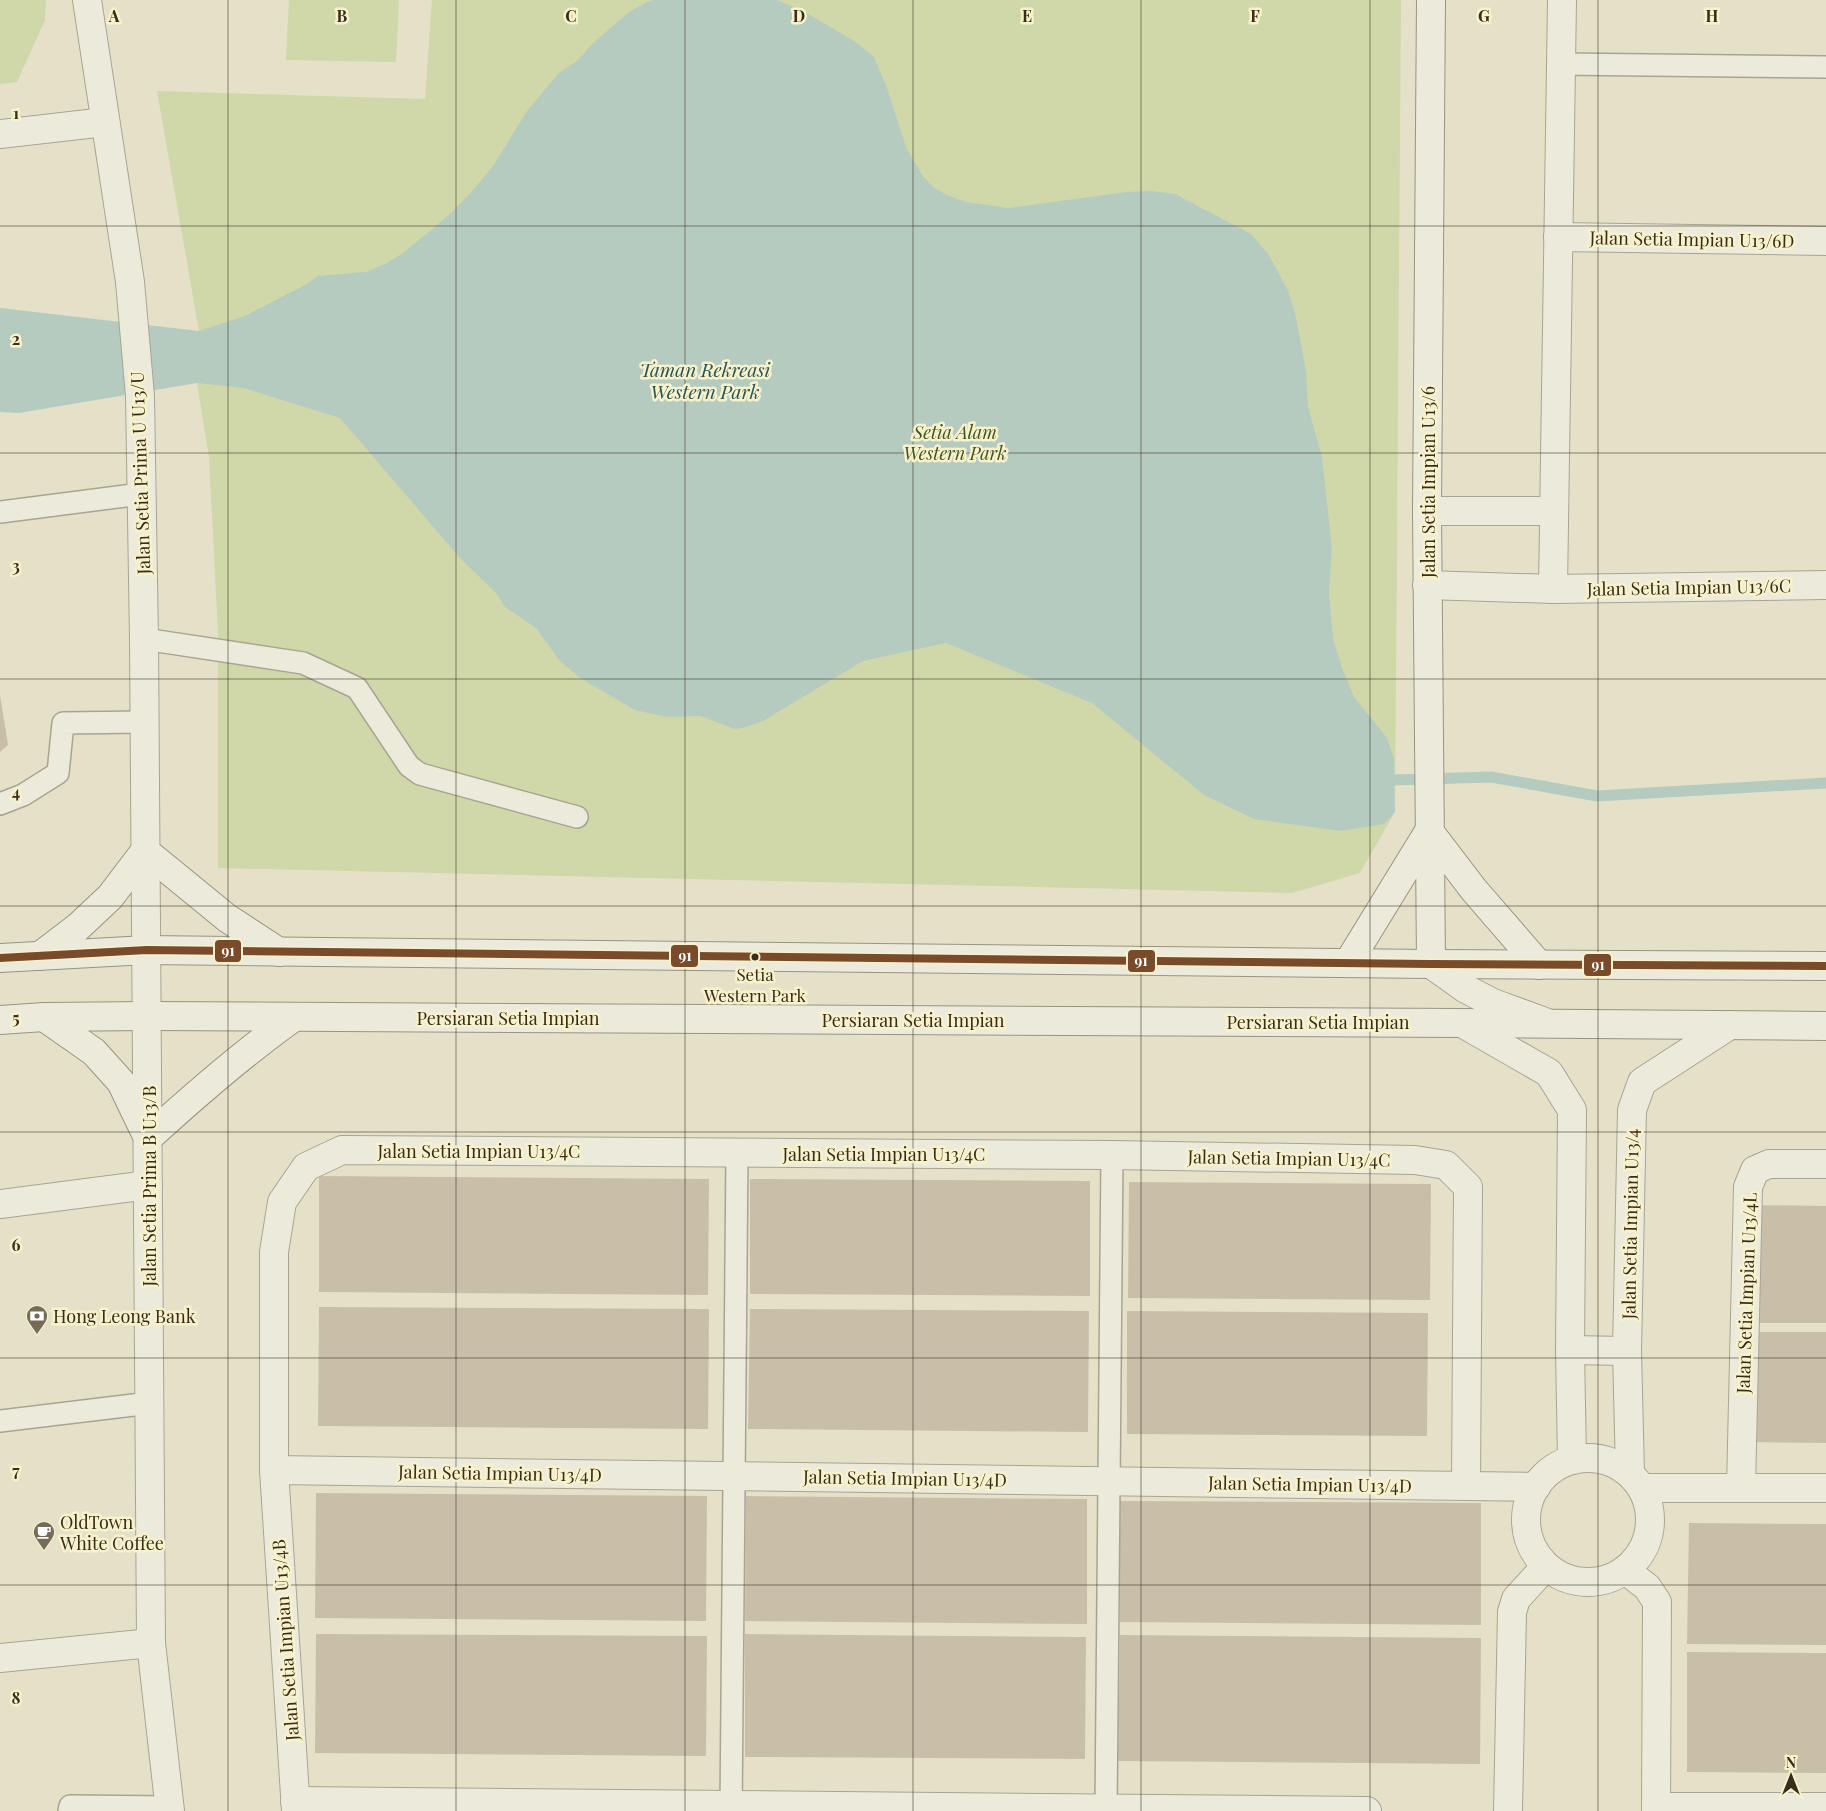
<svg xmlns="http://www.w3.org/2000/svg" width="1826" height="1811" font-family="'Playfair Display',serif">
	<style>
		.green { fill: #d0d7a9 }
		.water { fill: #b5cbc0 }
		.lines { fill: none; stroke-linecap: round; stroke-linejoin: round }
		.stream { stroke: #b5cbc0; stroke-width: 11 }
		.building { fill: #c9bfa9 }
		.lane-casing { stroke: #a9a492; stroke-width: 24 }
		.street-casing { stroke: #a9a492; stroke-width: 30 }
		.secondary-casing { stroke: #999382; stroke-width: 30 }
		.lane { stroke: #eceada; stroke-width: 21 }
		.street { stroke: #eceada; stroke-width: 28 }
		.secondary { stroke: #eceada; stroke-width: 28 }
		.bus-1-casing { stroke: #f8f2cc; stroke-width: 11 }
		.bus-1 { stroke: #7a4b2a; stroke-width: 8 }
		.grid { fill: none; stroke: #372d1a; stroke-width: 1; stroke-opacity: 0.55 }
		.bus-dot { fill: #372d1a; stroke: #f8f2cc; stroke-width: 2 }
		.labels { text-anchor: middle; dominant-baseline: central; stroke-width: 5; stroke-linejoin: round; paint-order: stroke }
		.bus-label { font-size: 17px; fill: #372d1a; stroke: #f8f2cc }
		.street-label { font-size: 18px; fill: #372d1a; stroke: #f8f2cc }
		.park-label { font-size: 18px; font-style: italic; fill: #3f551f; stroke: #f8f2cc }
		.poi-label { font-size: 18px; fill: #372d1a; stroke: #f8f2cc; text-anchor: start }
		.water-label { font-size: 19px; font-style: italic; fill: #285458; stroke: #f8f2cc }
		.grid-label { font-size: 16px; text-anchor: middle; font-weight: bold; fill: #372d1a; stroke: #f8f2cc; stroke-width: 5; stroke-linejoin: round; paint-order: stroke }
		.line-badge { stroke: #f8f2cc; stroke-width: 2 }
		.badge-label { font-size: 14px; text-anchor: middle; font-weight: bold; fill: #fff }
	</style>
	<rect width="100%" height="100%" fill="#e5e1c8"/>
	<g class="green">
		<path d="M0,0H46L45,20L17,82L0,84Z"/>
		<path d="M289,0H399L396,62L286,60Z"/>
		<path d="M432,0H1401L1395,812L1360,873L1292,893L218,868V633L209,457L197,383L199,331L157,91L425,99Z"/>
	</g>
	<path class="water" d="M653,0H777L805,12L854,41L874,57L887,88L906,147L922,175L934,188L949,196L966,202L1008,208L1127,192L1151,191L1175,194L1251,234L1269,255L1288,291L1295,313L1306,371L1308,407L1322,457L1332,549L1329,592L1333,639L1342,668L1354,697L1387,738L1394,759L1395,812L1384,824L1341,831L1254,819L1204,795L1092,703L946,643L863,661L763,721L746,727L735,729L701,716L667,717L635,710L580,678L560,661L536,628L505,607L497,594L459,557L340,418L244,388L197,383L19,413L0,412V308L199,331L245,316L305,285L318,276L366,272L387,263L403,253L430,231L452,212L474,189L493,166L527,111L559,73L577,61L592,44L629,12L645,3Z"/>
	<g class="lines">
		<path class="stream" d="M1393,780L1491,777L1597,796L1826,783"/>
	</g>
	<g class="building">
		<path d="M0,695L8,745L0,752Z"/>
		<path d="M319,1176L709,1179L708,1295L319,1292Z"/>
		<path d="M750,1179L1090,1181V1296L750,1294Z"/>
		<path d="M1129,1182L1431,1184L1430,1300L1128,1298Z"/>
		<path d="M1750,1205L1826,1206V1323H1749Z"/>
		<path d="M319,1307L709,1309L708,1429L318,1426Z"/>
		<path d="M750,1309L1089,1311L1088,1432L748,1429Z"/>
		<path d="M1127,1311L1428,1313L1427,1436L1127,1434Z"/>
		<path d="M1748,1332H1826V1443L1748,1442Z"/>
		<path d="M316,1493L707,1496L706,1621L315,1618Z"/>
		<path d="M746,1496L1087,1499V1624L745,1621Z"/>
		<path d="M1120,1501L1481,1503V1625L1120,1622Z"/>
		<path d="M1689,1523L1826,1524V1645L1687,1644Z"/>
		<path d="M316,1634L707,1636L706,1756L315,1753Z"/>
		<path d="M745,1634L1086,1637L1085,1759L745,1757Z"/>
		<path d="M1120,1635L1481,1638L1480,1764L1118,1761Z"/>
		<path d="M1687,1652L1826,1653V1773L1687,1772Z"/>
	</g>
	<g class="lines">
		<g class="lane-casing">
			<g id="lane">
				<path d="M1560,64L1826,67"/>
				<path d="M0,512L141,494"/>
				<path d="M144,639L303,663L357,688L409,766L420,774L577,817"/>
				<path d="M0,804L23,795L58,773L63,723L144,722"/>
				<path d="M0,1421L150,1403"/>
				<path d="M69,1811L70,1806L170,1807"/>
				<path d="M731,1811L737,1153"/>
				<path d="M1106,1811L1112,1155"/>
			</g>
		</g>
		<g class="street-casing">
			<g id="street">
				<path d="M87,0L130,282L140,396L144,639L151,1643L170,1811"/>
				<path d="M0,134L105,122"/>
				<path d="M1558,237L1826,241"/>
				<path d="M1427,511H1553"/>
				<path d="M1427,585L1553,589L1826,585"/>
				<path d="M1553,589L1562,0"/>
				<path d="M1431,964L1466,989L1493,1003L1545,1022"/>
				<path d="M1462,1023L1549,1073L1572,1110L1570,1350L1572,1460"/>
				<path d="M0,1204L148,1185"/>
				<path d="M1570,1350L1627,1351"/>
				<circle cx="1588" cy="1520" r="62"/>
				<path d="M274,1470L1536,1487"/>
				<path d="M1630,1473L1627,1351L1632,1110L1642,1082L1730,1025"/>
				<path d="M1642,1488H1826"/>
				<path d="M1741,1488L1748,1187L1755,1170L1769,1164H1826"/>
				<path d="M1625,1570L1647,1587L1657,1602L1656,1811"/>
				<path d="M0,1658L151,1643"/>
				<path d="M295,1801L1367,1811"/>
				<path d="M1656,1807H1826"/>
				<path d="M296,1811L274,1470V1252L282,1202L306,1167L342,1150L1112,1155L1415,1160L1446,1165L1468,1187L1466,1486"/>
				<path d="M1508,1811L1512,1612L1516,1599L1546,1566"/>
			</g>
		</g>
		<g class="secondary-casing">
			<g id="secondary">
				<path d="M1429,831L1474,890L1539,965"/>
				<path d="M40,956L78,927L110,897L145,851L227,918L279,952"/>
				<path d="M0,958L147,950L1431,964L1826,966"/>
				<path d="M1348,963L1429,831"/>
				<path d="M1431,964L1427,511L1431,0"/>
				<path d="M44,1017L94,1052L121,1082L148,1138C195,1095 242,1054 294,1017"/>
				<path d="M0,1020L44,1017L147,1016L1462,1023L1826,1026"/>
			</g>
		</g>
		<use href="#lane" class="lane"/>
		<use href="#street" class="street"/>
		<use href="#secondary" class="secondary"/>
		<g class="bus-1-casing">
			<path id="bus-1" d="M0,958L147,950L1431,964L1826,966"/>
		</g>
		<use href="#bus-1" class="bus-1"/>
	</g>
	<path class="grid" d="M228,0V1811M456,0V1811M685,0V1811M913,0V1811M1141,0V1811M1370,0V1811M1598,0V1811M0,226H1826M0,453H1826M0,679H1826M0,906H1826M0,1132H1826M0,1358H1826M0,1585H1826"/>
	<defs>
		<g id="bank-pin" transform="scale(1.125)"><path d="M0 17L-7.5 6A9.5 9.5 0 1 1 7.5 6Z" fill="#746c57" stroke="#f8f2cc"/><path d="M-6-4H6V4H-6ZM0-2.3a2.3 2.3 0 1 0 0 4.6a2.3 2.3 0 1 0 0-4.6Z" fill="#fff"/></g>
		<g id="cafe-pin" transform="scale(1.125)"><path d="M0 17L-7.5 6A9.5 9.5 0 1 1 7.5 6Z" fill="#746c57" stroke="#f8f2cc"/><path d="M-5.5-4.5H6V0H3Q3 3.5 0 3.5H-2.5Q-5.5 3.5-5.5 0ZM3-3.2v2h1.7v-2ZM-6 4.5H4V6H-6Z" fill="#fff"/></g>
	</defs>
	<g fill-rule="evenodd">
		<use href="#bank-pin" x="37" y="1316"/>
		<use href="#cafe-pin" x="44" y="1532"/>
	</g>
	<circle class="bus-dot" cx="755" cy="957" r="4.5"/>
	<g class="labels">
		<g class="bus-label">
			<text x="755" y="974">Setia<tspan x="755" dy="21">Western Park</tspan></text>
		</g>
		<g class="street-label">
			<text transform="translate(1692 239) rotate(1)">Jalan Setia Impian U13/6D</text>
			<text transform="translate(140 473) rotate(-92)">Jalan Setia Prima U U13/U</text>
			<text transform="translate(1428 482) rotate(-90)">Jalan Setia Impian U13/6</text>
			<text transform="translate(1689 587) rotate(-1)">Jalan Setia Impian U13/6C</text>
			<text x="508" y="1018">Persiaran Setia Impian</text>
			<text x="913" y="1020">Persiaran Setia Impian</text>
			<text x="1318" y="1022">Persiaran Setia Impian</text>
			<text x="479" y="1151">Jalan Setia Impian U13/4C</text>
			<text x="884" y="1154">Jalan Setia Impian U13/4C</text>
			<text transform="translate(1289 1158) rotate(1)">Jalan Setia Impian U13/4C</text>
			<text transform="translate(149 1186) rotate(-90)">Jalan Setia Prima B U13/B</text>
			<text transform="translate(1630 1224) rotate(-89)">Jalan Setia Impian U13/4</text>
			<text transform="translate(1746 1293) rotate(-88)">Jalan Setia Impian U13/4L</text>
			<text transform="translate(500 1473) rotate(1)">Jalan Setia Impian U13/4D</text>
			<text transform="translate(905 1478) rotate(1)">Jalan Setia Impian U13/4D</text>
			<text transform="translate(1310 1484) rotate(1)">Jalan Setia Impian U13/4D</text>
			<text transform="translate(285 1640) rotate(-94)">Jalan Setia Impian U13/4B</text>
		</g>
		<g class="park-label">
			<text x="955" y="432">Setia Alam<tspan x="955" dy="21">Western Park</tspan></text>
		</g>
		<g class="poi-label">
			<text x="53" y="1316">Hong Leong Bank</text>
			<text x="60" y="1522">OldTown<tspan x="60" dy="21">White Coffee</tspan></text>
		</g>
		<g class="water-label">
			<text x="705" y="369">Taman Rekreasi<tspan x="705" dy="22">Western Park</tspan></text>
		</g>
	</g>
	<g class="grid-label">
		<text x="114" y="22">A</text>
		<text x="342" y="22">B</text>
		<text x="571" y="22">C</text>
		<text x="799" y="22">D</text>
		<text x="1027" y="22">E</text>
		<text x="1255" y="22">F</text>
		<text x="1484" y="22">G</text>
		<text x="1712" y="22">H</text>
		<text x="16" y="119">1</text>
		<text x="16" y="345">2</text>
		<text x="16" y="572">3</text>
		<text x="16" y="798">4</text>
		<text x="16" y="1024">5</text>
		<text x="16" y="1251">6</text>
		<text x="16" y="1477">7</text>
		<text x="16" y="1704">8</text>
	</g>
	<g class="line-badge">
		<rect x="214" y="939" width="28" height="24" rx="5" fill="#7a4b2a"/>
		<rect x="670" y="944" width="29" height="24" rx="5" fill="#7a4b2a"/>
		<rect x="1127" y="949" width="29" height="24" rx="5" fill="#7a4b2a"/>
		<rect x="1583" y="953" width="29" height="24" rx="5" fill="#7a4b2a"/>
	</g>
	<g class="badge-label">
		<text x="228" y="956">91</text>
		<text x="685" y="961">91</text>
		<text x="1141" y="966">91</text>
		<text x="1598" y="970">91</text>
	</g>
	<g transform="translate(1791 1776)" stroke="#f8f2cc" stroke-width="4" paint-order="stroke">
	<path d="M0-4L9 19L0 12L-9 19Z" fill="#372d1a"/>
	<text y="-8" font-size="14" font-weight="bold" text-anchor="middle" fill="#372d1a">N</text>
	</g>
</svg>
